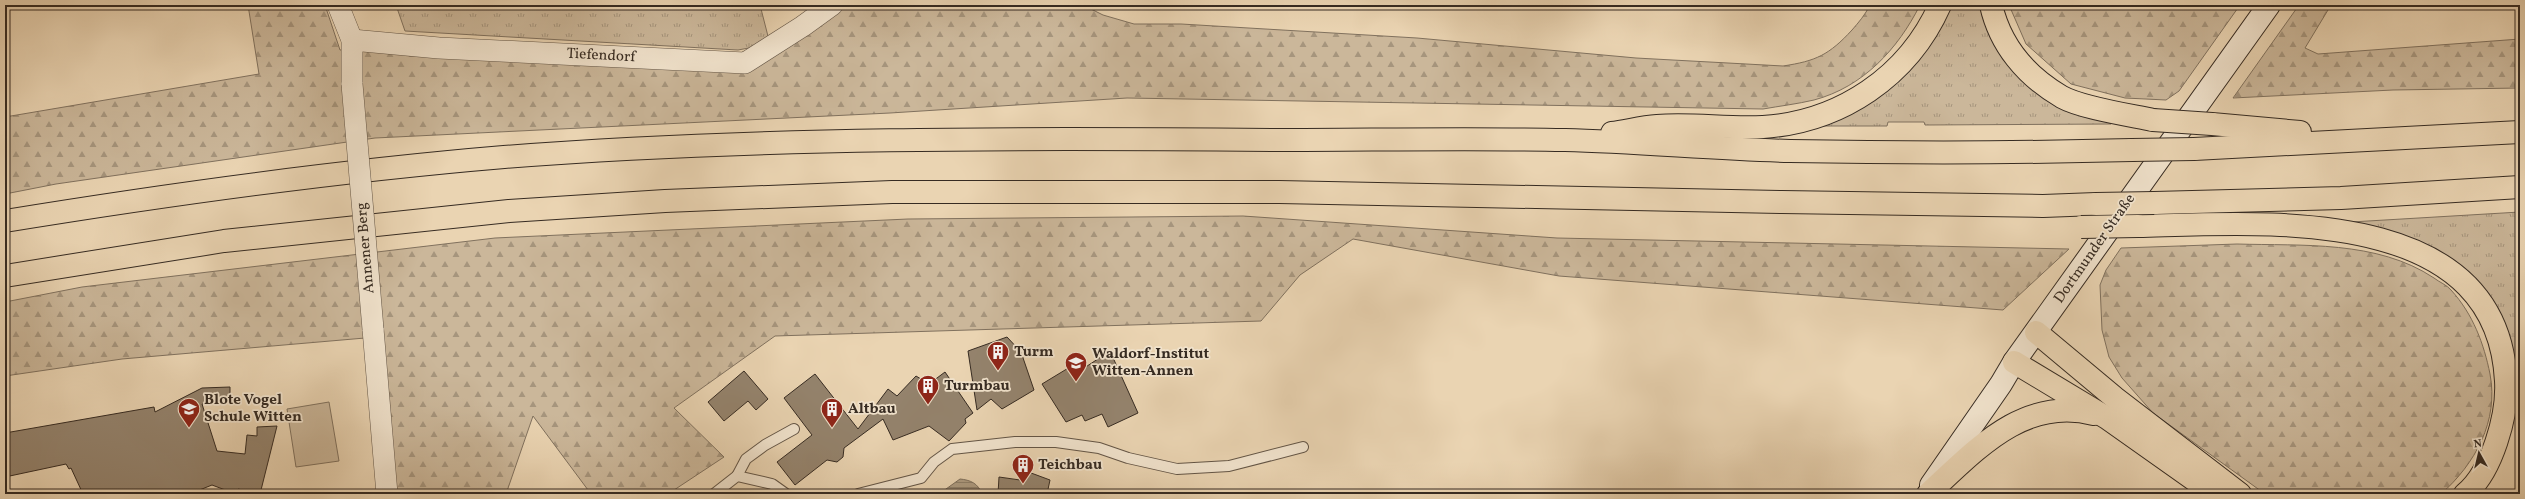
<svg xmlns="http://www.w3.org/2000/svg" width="2525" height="499" font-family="Vollkorn,serif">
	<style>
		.grass { fill: url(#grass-tufts); stroke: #80715e }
		.forest { fill: url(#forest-firs); stroke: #80715e }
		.park { fill: #cbb79a; stroke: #80715e }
		.water { fill: url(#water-rules); stroke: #7d6e5b }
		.building { fill: #94836d; stroke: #362b22 }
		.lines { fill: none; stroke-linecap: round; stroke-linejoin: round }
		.lane-casing { stroke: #635546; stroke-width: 12 }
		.street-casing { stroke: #635546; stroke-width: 22 }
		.secondary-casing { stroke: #362b22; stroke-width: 24 }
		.highway-casing { stroke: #362b22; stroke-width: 24 }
		.lane { stroke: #f1e3cd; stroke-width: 10 }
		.street { stroke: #f1e3cd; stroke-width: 21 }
		.secondary { stroke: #f1e3cd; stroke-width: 22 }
		.highway { stroke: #ead4b2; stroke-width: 22 }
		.street-bridge-casing { stroke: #635546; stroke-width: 22; stroke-linecap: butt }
		.highway-bridge-casing { stroke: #362b22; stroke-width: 24; stroke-linecap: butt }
		.street-bridge { stroke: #f1e3cd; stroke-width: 21 }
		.highway-bridge { stroke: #ead4b2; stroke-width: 22 }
		.labels { text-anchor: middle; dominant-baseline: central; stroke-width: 3.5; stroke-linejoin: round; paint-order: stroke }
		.street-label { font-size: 15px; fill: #362b22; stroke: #f1e3cd }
		.poi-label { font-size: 15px; font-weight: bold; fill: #362b22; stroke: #f1e3cd; text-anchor: start }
	</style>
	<defs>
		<pattern id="grass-tufts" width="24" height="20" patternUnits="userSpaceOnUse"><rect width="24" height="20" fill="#cbb79a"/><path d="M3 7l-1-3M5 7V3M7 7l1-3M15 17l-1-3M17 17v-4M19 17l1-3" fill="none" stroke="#a6957d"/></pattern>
		<pattern id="forest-firs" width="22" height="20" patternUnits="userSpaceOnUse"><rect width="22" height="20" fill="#cbb79a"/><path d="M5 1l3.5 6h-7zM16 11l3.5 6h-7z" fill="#a6957d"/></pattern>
		<pattern id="water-rules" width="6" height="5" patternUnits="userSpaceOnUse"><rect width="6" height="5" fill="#ad9b81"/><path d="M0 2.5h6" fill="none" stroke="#8e7f69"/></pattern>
	</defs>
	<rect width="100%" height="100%" fill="#ead4b2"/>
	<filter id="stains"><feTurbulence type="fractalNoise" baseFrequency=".005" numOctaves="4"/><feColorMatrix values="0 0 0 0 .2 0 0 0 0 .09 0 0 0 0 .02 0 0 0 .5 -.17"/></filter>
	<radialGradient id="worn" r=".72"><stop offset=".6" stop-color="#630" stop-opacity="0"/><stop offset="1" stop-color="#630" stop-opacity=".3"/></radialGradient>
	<g class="grass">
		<path d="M396,5H760L770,44L738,50L405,31Z"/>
		<path d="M1949,5H1981L1991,31L2111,124L1925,125L1924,122H1888L1887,126H1823Z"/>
		<path d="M2520,212V372L2517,387H2515L2511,347L2503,327L2486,298L2349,224L2351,222Z"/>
	</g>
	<g class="forest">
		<path d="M248,5H325L340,50L755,65L833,5H1083L1103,15L1134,24H1181L1417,38L1636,58L1783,66C1816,61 1829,55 1852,30C1859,22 1865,15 1870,5H1920C1898,49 1863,87 1814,100C1797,104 1780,106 1763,109L1127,98L890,113L375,138L56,184L5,194V117L259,74Z"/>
		<path d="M2009,5H2240L2179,91L2166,100L2125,98L2071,84L2026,44Z"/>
		<path d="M2299,5H2331L2305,48L2318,54L2520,39V88L2393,90L2233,98Z"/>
		<path d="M1243,216L1557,238L2069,249L2003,310L1559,276L1353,239L1300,275L1261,321L775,336L674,408L724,457L668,494H591L533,416L506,494H393L365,338L122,359L5,376V302L82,287L495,238L908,219Z"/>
		<path d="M2237,244C2302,246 2377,240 2434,278C2439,282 2447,285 2451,290C2473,314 2484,344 2490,374C2499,421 2475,464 2441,494H2265L2153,413L2122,378L2109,357L2102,330L2100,285L2106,270L2121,248Z"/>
	</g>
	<path class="park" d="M329,402L339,461L296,467L287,409Z"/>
	<path class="water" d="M960,479C970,480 978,483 982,494H939Z"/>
	<g class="building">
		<path d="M1007,337L1021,352L1034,390L1002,409L991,399L977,410L968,351Z"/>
		<path d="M1110,351L1138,413L1108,427L1102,414L1085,421L1082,415L1066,422L1042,384L1070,367L1075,374Z"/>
		<path d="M744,371L768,399L756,410L748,401L724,421L708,402Z"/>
		<path d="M945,372L973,413L965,419L966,423L949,441L929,426L893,440L883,419L844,448L843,457L837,462L827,460L795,485L777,462L812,435L784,398L815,374L858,429L888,389L897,396L916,376L929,384Z"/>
		<path d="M230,387V403L202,404L217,451L245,454L247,435L257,436V427L277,426L260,494L238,489L236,494L212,485L197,491L175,494H83L71,468L69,469L66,464L5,477V433L154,407L155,412L202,388Z"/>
		<path d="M1023,470L1050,480L1047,494H998L999,477L1020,480Z"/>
	</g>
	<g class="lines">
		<g class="lane-casing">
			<g id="lane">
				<path d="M737,476L746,459L765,445L794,429"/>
				<path d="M714,494L737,476L772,484L786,494"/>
				<path d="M858,494L921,478L934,462L952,449L1015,442H1056L1099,448L1128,458L1177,469L1229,466L1303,447"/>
			</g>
		</g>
		<g class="street-casing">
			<g id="street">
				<path d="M338,5L352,40V84"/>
				<path d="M352,40L439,48L745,63L803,26L832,5"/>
				<path d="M373,329L387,494"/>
			</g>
		</g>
		<g class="secondary-casing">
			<path id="secondary" d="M1931,485L2001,384L2014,362L2269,5"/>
		</g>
		<g class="highway-casing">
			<g id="highway">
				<path d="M1991,5C2000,45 2026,76 2062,97C2082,108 2129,115 2153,120"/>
				<path d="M2212,124L2300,132"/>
				<path d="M1612,133C1627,131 1642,127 1657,126C1692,123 1727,129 1763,127C1840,122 1908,77 1940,5"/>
				<path d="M2194,149L2520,132"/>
				<path d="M2154,203L2341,198L2520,187"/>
				<path d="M5,221C171,194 337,171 504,157C761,137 1018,138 1275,140C1372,140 1468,138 1565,140C1640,142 1715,149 1790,151C1904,153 2018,153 2132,150"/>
				<path d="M2138,226C2264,223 2497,203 2506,381C2508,415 2492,472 2465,494"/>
				<path d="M5,276L224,241L509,211L665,201L892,192H1279L1782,202L2043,206L2096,204"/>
				<path d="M2036,332L2115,398L2240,494"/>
				<path d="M2014,362L2107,418L2213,493"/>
				<path d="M1928,494C1976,450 2023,396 2094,414"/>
			</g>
		</g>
		<use href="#lane" class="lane"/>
		<use href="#street" class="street"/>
		<use href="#secondary" class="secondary"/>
		<use href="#highway" class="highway"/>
		<g class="street-bridge-casing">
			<path id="street-bridge" d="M352,84L373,329"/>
		</g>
		<g class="highway-bridge-casing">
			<g id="highway-bridge">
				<path d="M2153,120L2212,124"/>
				<path d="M2132,150L2194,149"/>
				<path d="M2096,204L2154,203"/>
				<path d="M2081,227L2138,226"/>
			</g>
		</g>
		<use href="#street-bridge" class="street-bridge"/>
		<use href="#highway-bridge" class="highway-bridge"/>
	</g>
	<defs>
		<g id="building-pin" transform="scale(1.15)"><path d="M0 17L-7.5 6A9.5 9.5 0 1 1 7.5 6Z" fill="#8f2418" stroke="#f1e3cd"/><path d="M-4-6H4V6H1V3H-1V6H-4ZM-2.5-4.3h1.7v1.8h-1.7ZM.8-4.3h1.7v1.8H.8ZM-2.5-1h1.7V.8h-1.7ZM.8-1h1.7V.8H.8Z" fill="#fff"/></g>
		<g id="university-pin" transform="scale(1.15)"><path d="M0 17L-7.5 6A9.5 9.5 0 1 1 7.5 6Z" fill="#8f2418" stroke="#f1e3cd"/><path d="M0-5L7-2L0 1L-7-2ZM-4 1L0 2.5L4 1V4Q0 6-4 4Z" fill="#fff"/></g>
		<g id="school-pin" transform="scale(1.15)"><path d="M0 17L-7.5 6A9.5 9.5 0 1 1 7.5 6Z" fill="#8f2418" stroke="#f1e3cd"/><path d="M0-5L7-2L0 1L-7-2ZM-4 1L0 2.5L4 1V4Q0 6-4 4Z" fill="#fff"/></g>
	</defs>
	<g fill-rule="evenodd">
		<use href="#building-pin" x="998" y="352"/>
		<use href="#university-pin" x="1076" y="363"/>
		<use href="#building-pin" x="928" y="386"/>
		<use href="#school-pin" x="189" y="409"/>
		<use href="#building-pin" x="832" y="409"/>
		<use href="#building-pin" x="1023" y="465"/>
	</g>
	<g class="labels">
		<g class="street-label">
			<text transform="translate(601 56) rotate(3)">Tiefendorf</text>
			<text transform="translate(366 248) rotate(-95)">Annener Berg</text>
			<text transform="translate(2095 249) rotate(-55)">Dortmunder Straße</text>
		</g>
		<g class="poi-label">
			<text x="1014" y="352">Turm</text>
			<text x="1092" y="354">Waldorf-Institut<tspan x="1092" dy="17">Witten-Annen</tspan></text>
			<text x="944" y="386">Turmbau</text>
			<text x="204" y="400">Blote Vogel<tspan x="204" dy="17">Schule Witten</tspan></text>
			<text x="848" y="409">Altbau</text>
			<text x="1038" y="465">Teichbau</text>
		</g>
	</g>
	<rect width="2525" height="499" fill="none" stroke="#ead4b2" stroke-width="20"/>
	<rect x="6" y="6" width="2513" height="487" fill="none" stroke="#362b22" stroke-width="2"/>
	<rect x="10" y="10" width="2505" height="479" fill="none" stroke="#362b22"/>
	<g transform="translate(2479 453) rotate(352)" stroke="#f1e3cd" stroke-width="3" paint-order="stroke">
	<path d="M0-3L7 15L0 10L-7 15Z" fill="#362b22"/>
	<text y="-6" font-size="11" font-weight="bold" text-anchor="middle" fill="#362b22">N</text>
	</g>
	<rect width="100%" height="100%" filter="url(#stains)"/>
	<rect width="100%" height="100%" fill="url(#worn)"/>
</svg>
